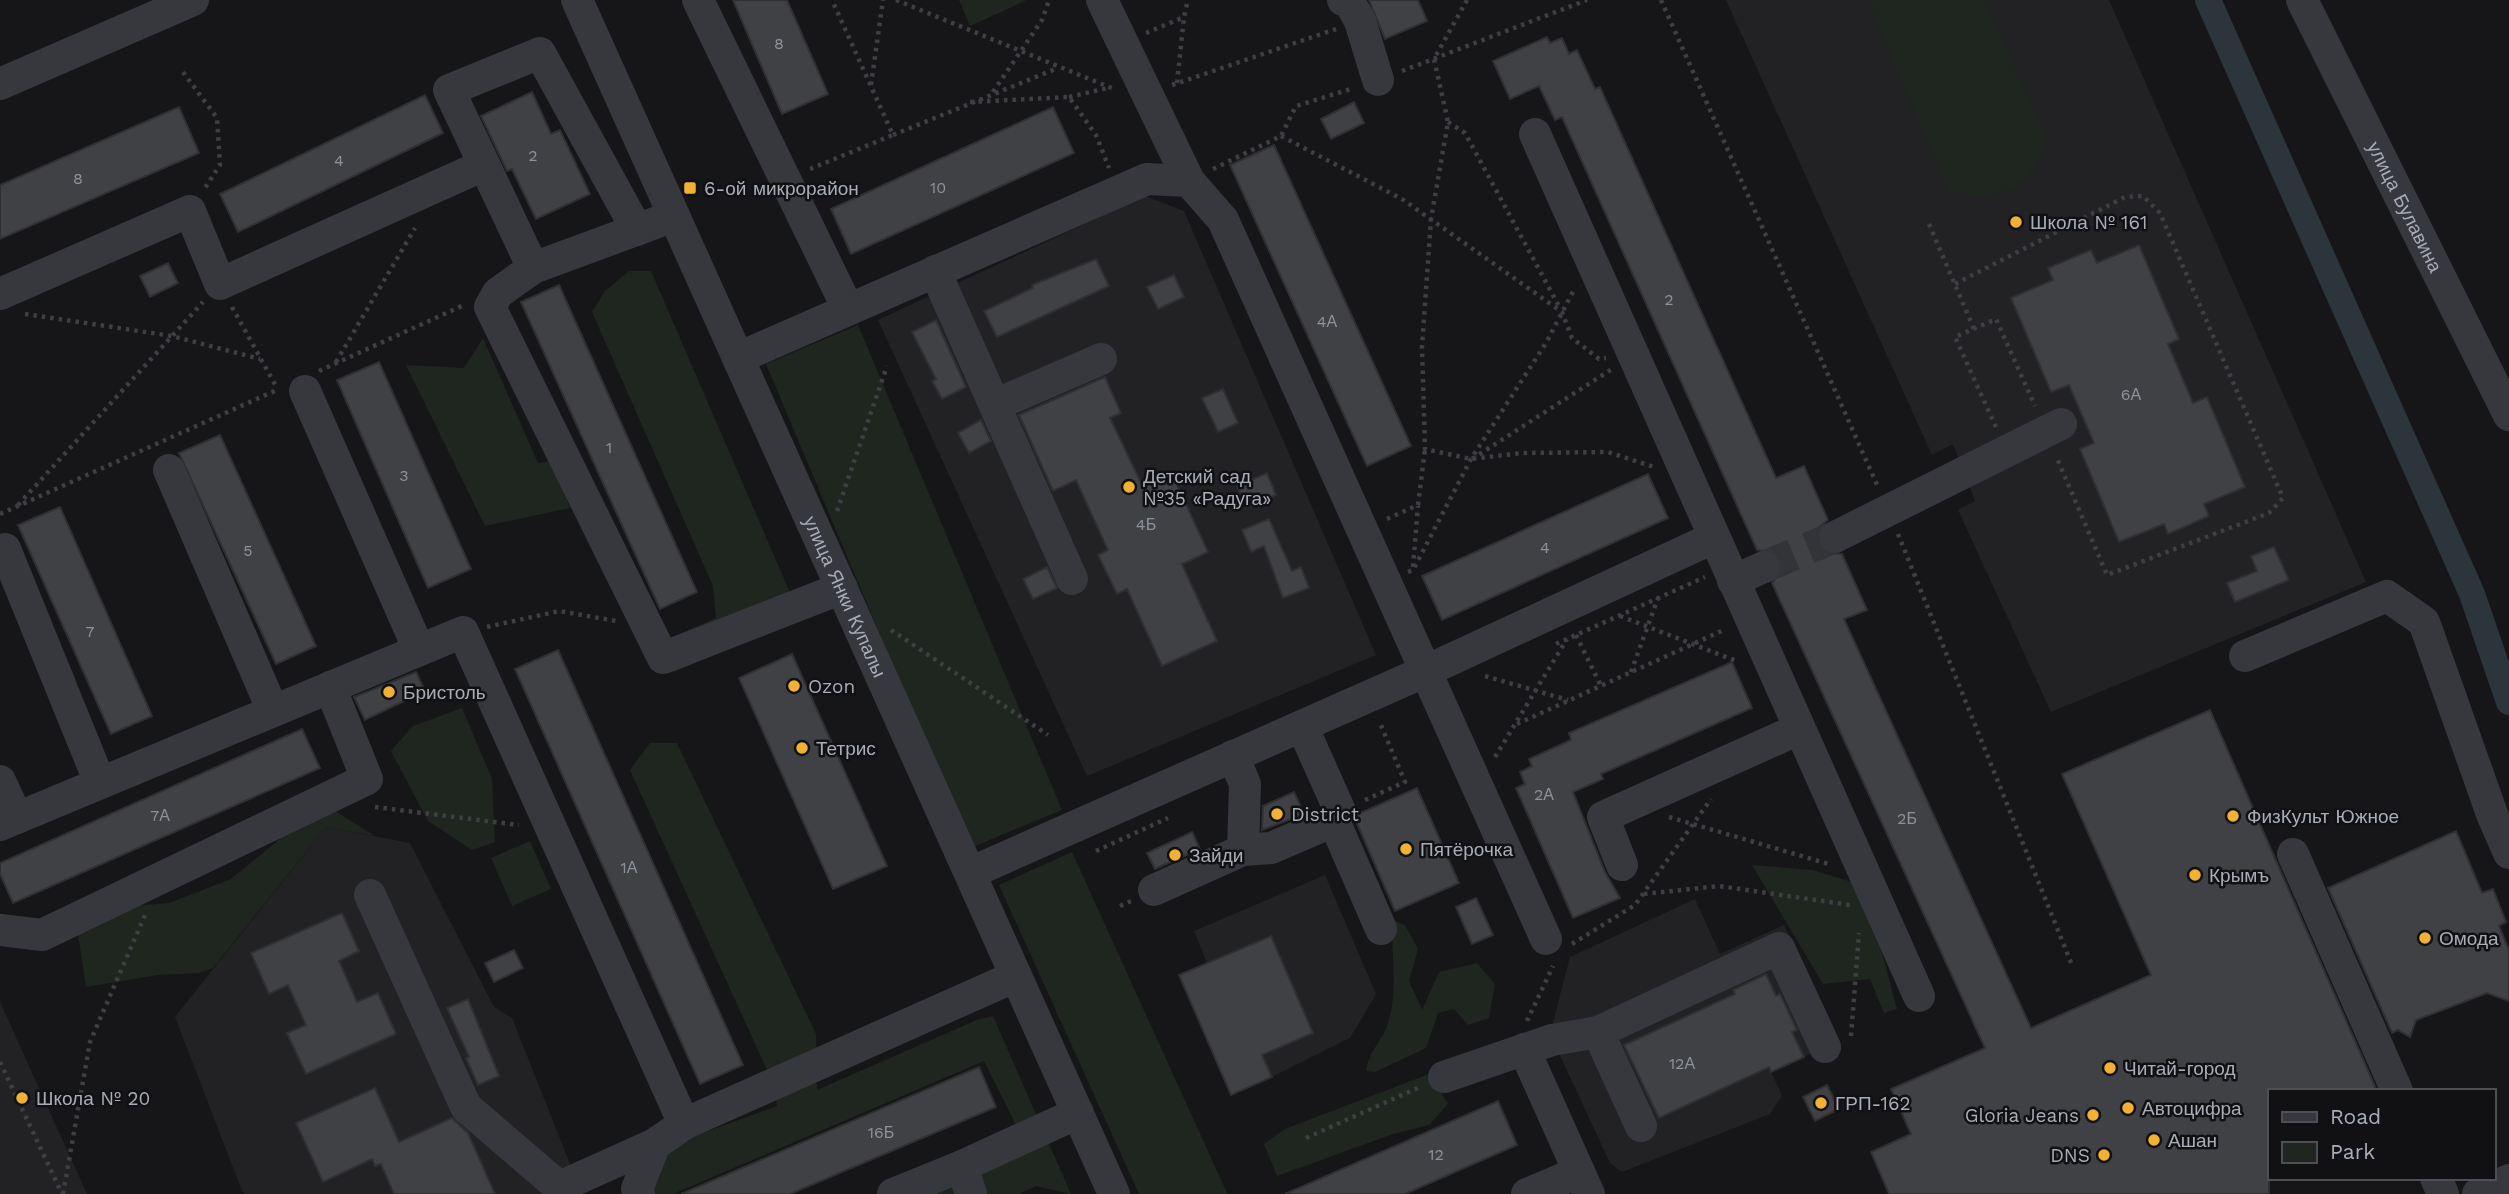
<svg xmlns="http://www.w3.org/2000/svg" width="2509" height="1194" font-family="'Work Sans',sans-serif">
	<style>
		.built { fill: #222225 }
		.green { fill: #1e261f }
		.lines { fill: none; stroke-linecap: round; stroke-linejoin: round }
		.canal { stroke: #2c353c; stroke-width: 26 }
		.building { fill: #404145; stroke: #303034; stroke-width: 2 }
		.minor-tunnel { stroke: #333438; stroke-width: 32; stroke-dasharray: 32 16; stroke-linecap: butt }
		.path { stroke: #3d3f44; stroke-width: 4.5; stroke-dasharray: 3.5 5; stroke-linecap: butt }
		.minor { stroke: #37383d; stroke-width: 32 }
		.poi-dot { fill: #f2b134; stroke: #111113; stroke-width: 2.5 }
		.labels { text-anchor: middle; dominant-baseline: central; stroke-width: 5; stroke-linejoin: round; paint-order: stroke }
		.number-label { font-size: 16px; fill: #8e929b }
		.poi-label { font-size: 19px; fill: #a8adb8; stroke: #111113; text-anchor: start }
		.street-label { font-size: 19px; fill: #a8adb8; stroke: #111113 }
	</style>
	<rect width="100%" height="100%" fill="#161618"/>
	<g class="built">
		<path d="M1726,0H2109L2366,582L2051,712L1958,510L1975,501L1953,444L1932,455Z"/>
		<path d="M1145,196L1184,211L1376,655L1087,776L878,320Z"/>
		<path d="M326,827L410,843L494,1007L512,1018L578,1184L575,1194H245L242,1191L175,1017Z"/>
		<path d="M1325,875L1376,994L1350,1038L1272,1077L1179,975L1207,963L1194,931Z"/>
		<path d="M1695,899L1720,954L1784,925L1838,1041L1771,1072L1782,1095L1770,1114L1622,1172L1610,1163L1550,1034L1570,957Z"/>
		<path d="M0,1002L87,1194H0Z"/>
	</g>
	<g class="green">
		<path d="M959,0H1025V1L970,26Z"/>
		<path d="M1872,0H1985L2047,140C2031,188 1996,206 1948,189L1873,15Z"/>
		<path d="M629,271H651L801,618L674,672L665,640L716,618L713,586L592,312L605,291Z"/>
		<path d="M858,325L1062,810L970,848L766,364Z"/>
		<path d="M483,338L538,463L552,461L570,508L485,526L406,365L464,368Z"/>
		<path d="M462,708L492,779L495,842L472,850L428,821L391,751L413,726Z"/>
		<path d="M650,743H677L816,1034L817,1090L979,1019L993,1016L1071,1194L1036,1186L1019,1194H919L1018,1129L984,1061L673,1194H626L667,1146L777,1106L773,1083L630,770Z"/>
		<path d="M335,811L375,836L326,827L213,968L199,973L158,975L86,987L78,934L125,907L169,903L231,879L292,829Z"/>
		<path d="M530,841L551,889L512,906L491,858Z"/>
		<path d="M1072,852L1227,1193L1226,1194H1139L999,885Z"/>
		<path d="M1752,865L1812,870L1852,882L1882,953L1897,1009L1884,1013L1870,979L1823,984Z"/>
		<path d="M1392,920L1405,925L1418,949L1409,981L1422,1010L1439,972L1477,963L1495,984L1489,1018L1468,1025L1454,1009L1438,1013L1426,1048L1375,1072L1366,1071C1368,1053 1381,1042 1387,1026C1399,994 1391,954 1392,920Z"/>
		<path d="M1429,1074L1448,1104L1429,1125L1393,1134L1277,1176L1264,1144L1285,1129Z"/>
	</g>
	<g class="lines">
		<path class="canal" d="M2208,0L2472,594L2509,702"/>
	</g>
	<g class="building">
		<path d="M733,0H787L828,94L782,114Z"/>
		<path d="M1369,0H1418L1427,21L1385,39Z"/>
		<path d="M1547,37L1550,43L1562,38L1569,54L1577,50L1595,89L1600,87L1776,478L1804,466L1828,520L1819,527L1818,545L1825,553L1842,554L1867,610L1844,619L2031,1028L2151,975L2062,774L2210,710L2377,1091H2269V1194H1889L1871,1152L1911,1134L1891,1089L1985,1048L1772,583L1782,569L1781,560L1774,552L1757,550L1562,117L1555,120L1539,86L1510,99L1493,61Z"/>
		<path d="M532,92L551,134L560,130L590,194L536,219L512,169L507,171L481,116Z"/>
		<path d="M425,95L443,133L238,232L220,194Z"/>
		<path d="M1354,102L1364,123L1331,139L1321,119Z"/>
		<path d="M179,107L199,153L0,239V185Z"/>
		<path d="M1053,107L1074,153L851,254L831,209Z"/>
		<path d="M1274,145L1411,446L1367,466L1230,165Z"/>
		<path d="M2139,245L2179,339L2168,344L2193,403L2207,397L2245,487L2204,504L2209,516L2168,534L2164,524L2119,542L2080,449L2094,443L2069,385L2051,392L2011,298L2053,280L2048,268L2091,250L2097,263Z"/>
		<path d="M1096,259L1109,286L997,337L984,311L1033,288L1032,285Z"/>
		<path d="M168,263L178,283L150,297L140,276Z"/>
		<path d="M1174,275L1184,297L1158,309L1147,287Z"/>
		<path d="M559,285L697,592L660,609L521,302Z"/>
		<path d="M936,320L966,387L942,399L932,381L936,379L912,332Z"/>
		<path d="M379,362L471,569L428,588L337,380Z"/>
		<path d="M1105,377L1121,413L1110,418L1143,487L1172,474L1208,552L1182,564L1217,641L1162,666L1127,589L1117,594L1098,555L1108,550L1076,480L1053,491L1019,415Z"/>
		<path d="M1223,389L1238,423L1218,432L1202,398Z"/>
		<path d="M981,420L991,441L969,453L958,433Z"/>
		<path d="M220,435L316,646L276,664L179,453Z"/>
		<path d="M1267,473L1276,495L1246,508L1237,486Z"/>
		<path d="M1648,474L1668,518L1442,620L1422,576Z"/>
		<path d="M60,507L152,716L111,734L18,525Z"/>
		<path d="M1269,519L1292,571L1301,567L1309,588L1283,598L1264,546L1251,552L1242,530Z"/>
		<path d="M2274,547L2289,580L2235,602L2227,583L2257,571L2251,556Z"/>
		<path d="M1047,567L1057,588L1033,599L1023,579Z"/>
		<path d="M558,650L743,1065L700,1084L515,669Z"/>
		<path d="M792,654L887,866L833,889L739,678Z"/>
		<path d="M1732,662L1752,708L1601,774L1603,779L1573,792L1605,872L1620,898L1573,918L1516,788L1525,784L1520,772L1532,766L1529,759L1571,740L1569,733Z"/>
		<path d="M416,672L425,691L365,720L354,697Z"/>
		<path d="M302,729L320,768L13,903L0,874V863Z"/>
		<path d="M1417,788L1459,883L1395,911L1356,821L1358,814Z"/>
		<path d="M1294,792L1304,814L1262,830L1263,806Z"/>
		<path d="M2456,831L2482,893L2493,889L2506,922L2499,926L2509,950V1001L2487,993L2416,1020L2410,1037L2398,1030L2392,1033L2328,888Z"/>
		<path d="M1192,832L1200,849L1155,869L1147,853Z"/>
		<path d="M1476,898L1493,935L1472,944L1456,907Z"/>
		<path d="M342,913L359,951L339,961L357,1002L378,993L396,1034L306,1074L287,1033L306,1025L288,985L269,994L251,953Z"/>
		<path d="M1271,936L1313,1033L1262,1055L1272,1077L1231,1095L1179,975Z"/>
		<path d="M514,950L523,968L494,982L485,963Z"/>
		<path d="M1766,974L1776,996L1780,994L1797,1030L1792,1032L1804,1057L1771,1072L1769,1067L1659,1118L1624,1045L1735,994L1733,990Z"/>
		<path d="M468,999L499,1076L478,1085L466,1058L469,1057L447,1008Z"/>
		<path d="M979,1067L996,1107L790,1194H681Z"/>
		<path d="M1827,1085L1839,1109L1815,1121L1803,1097Z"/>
		<path d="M375,1088L399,1142L452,1118L468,1133L495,1194H394L381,1164L375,1166L372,1159L323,1182L296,1123Z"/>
		<path d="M1498,1101L1517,1145L1405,1194H1285Z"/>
	</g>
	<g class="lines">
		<path class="minor-tunnel" d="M1764,567L1835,537"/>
		<g class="path">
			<path d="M896,0L1114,89"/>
			<path d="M1467,0L1434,59L1448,122L1431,219L1422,347L1425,449L1471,459L1522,453L1608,452L1654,467"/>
			<path d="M1661,0L1878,487"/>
			<path d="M1146,33L1184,17L1188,0"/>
			<path d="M1402,71L1587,0"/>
			<path d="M183,72L217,118L220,165L203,191"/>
			<path d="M1177,83L1184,17"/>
			<path d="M871,85L883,0"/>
			<path d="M1172,85L1336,29"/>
			<path d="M993,92L1042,20L1049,0"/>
			<path d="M1069,97L1108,88"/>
			<path d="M970,102L1069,97L1096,135L1109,168"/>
			<path d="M1448,122L1465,133L1560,308"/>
			<path d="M893,135L1058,68"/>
			<path d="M1281,136L1402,199L1562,312L1572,338L1599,359L1606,358"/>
			<path d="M810,169L893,135L832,0"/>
			<path d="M1213,169L1281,136L1296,106L1354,88"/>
			<path d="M1929,224L1974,329"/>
			<path d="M1955,284L2125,197L2143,196L2160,213L2283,498L2269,513L2107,575L2056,456"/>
			<path d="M232,307L277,388"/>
			<path d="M25,314L172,336L260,359"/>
			<path d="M336,362L415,228"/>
			<path d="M319,371L464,305"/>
			<path d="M1996,427L1955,337L1996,319L2035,406"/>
			<path d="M1472,459L1612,369"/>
			<path d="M18,505L203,302"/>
			<path d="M837,511L887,366"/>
			<path d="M0,514L279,389"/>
			<path d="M1387,519L1418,505L1425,449"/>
			<path d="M1898,534L2072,965"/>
			<path d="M1413,567L1418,506"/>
			<path d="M1408,572L1413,570L1471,459L1546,343L1575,288"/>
			<path d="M1620,616L1739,662"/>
			<path d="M487,627L559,611L616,621"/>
			<path d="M891,630L1048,735"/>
			<path d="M1576,635L1601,686"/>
			<path d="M1556,644L1705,577"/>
			<path d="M1631,672L1658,598"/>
			<path d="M1485,676L1568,700"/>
			<path d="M1517,724L1726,629"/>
			<path d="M1495,757L1567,639"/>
			<path d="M1365,800L1405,782L1380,723"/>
			<path d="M375,807L519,825"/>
			<path d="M1669,817L1832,865"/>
			<path d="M1096,851L1168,818"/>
			<path d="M1644,894L1719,886L1850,905"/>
			<path d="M1120,906L1131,901"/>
			<path d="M1572,944L1635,905L1711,799"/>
			<path d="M1527,1021L1553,966"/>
			<path d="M1851,1036L1859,933"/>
			<path d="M0,1062L62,1194"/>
			<path d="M1306,1138L1420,1087"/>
			<path d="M63,1194L90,1042L145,915"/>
		</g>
		<g class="minor">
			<path id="s1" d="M577,0L1114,1194"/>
			<path d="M698,0L848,309"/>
			<path d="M1102,0L1189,181"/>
			<path d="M1343,0L1350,3L1360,21L1378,80"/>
			<path id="s2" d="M2302,0L2509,415"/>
			<path d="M0,84L193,0"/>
			<path d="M1535,134L1919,996"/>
			<path d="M674,216L533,268L498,293L490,307L663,658L842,588"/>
			<path d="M533,268L449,90L540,53L637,230"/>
			<path d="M935,271L1072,579"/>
			<path d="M0,294L190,211L220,284L484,165"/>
			<path d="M738,358L1147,179L1189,181L1223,220L1546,939"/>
			<path d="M305,391L419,650"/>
			<path d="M995,405L1101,359"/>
			<path d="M169,470L273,711"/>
			<path d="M1835,537L2061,424"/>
			<path d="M5,549L100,783"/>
			<path d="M1733,581L1764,567"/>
			<path d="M2245,656L2387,596L2424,622L2492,814L2509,853"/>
			<path d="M1302,726L1340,811L1334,821L1381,929"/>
			<path d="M0,781L17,818"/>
			<path d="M0,825L463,632L684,1124L1016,976"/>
			<path d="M1243,850L1271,848L1334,821"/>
			<path d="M2293,854L2397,1091"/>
			<path d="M1622,865L1603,817L1799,729"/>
			<path d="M970,873L1426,671L1713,538"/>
			<path d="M1154,890L1243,850L1245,784L1233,756"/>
			<path d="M370,895L466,1107L559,1187L655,1144L684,1124"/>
			<path d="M0,930L42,935L367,779L330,687"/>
			<path d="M1598,1032L1641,1126"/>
			<path d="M1524,1049L1589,1194"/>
			<path d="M1444,1077L1552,1040L1598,1032L1779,948L1825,1047"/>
			<path d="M2436,1178L2443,1194"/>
			<path d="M639,1194L637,1189L655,1144"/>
			<path d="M893,1194L962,1166"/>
			<path d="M971,1194L962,1166L1078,1113"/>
			<path d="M1527,1194L1579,1172"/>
			<path d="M2478,1194L2509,1180"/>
		</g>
	</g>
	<g class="poi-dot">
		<rect x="683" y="181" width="14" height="14" rx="3.5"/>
		<circle cx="2016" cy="222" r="7"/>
		<circle cx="1129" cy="487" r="7"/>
		<circle cx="794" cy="686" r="7"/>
		<circle cx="389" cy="692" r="7"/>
		<circle cx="802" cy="748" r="7"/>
		<circle cx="1277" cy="814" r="7"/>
		<circle cx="2233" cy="816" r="7"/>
		<circle cx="1406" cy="849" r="7"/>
		<circle cx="1175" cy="855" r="7"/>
		<circle cx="2195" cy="875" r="7"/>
		<circle cx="2425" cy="938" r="7"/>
		<circle cx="2110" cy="1068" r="7"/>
		<circle cx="22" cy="1098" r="7"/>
		<circle cx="1821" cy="1103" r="7"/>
		<circle cx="2128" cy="1108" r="7"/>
		<circle cx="2093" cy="1115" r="7"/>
		<circle cx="2154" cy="1140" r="7"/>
		<circle cx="2104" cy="1155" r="7"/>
	</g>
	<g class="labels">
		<g class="number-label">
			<text x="779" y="43">8</text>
			<text x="533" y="155">2</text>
			<text x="339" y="160">4</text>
			<text x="78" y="178">8</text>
			<text x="938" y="187">10</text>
			<text x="1669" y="299">2</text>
			<text x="1327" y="321">4А</text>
			<text x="2131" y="394">6А</text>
			<text x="609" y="447">1</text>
			<text x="404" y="475">3</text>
			<text x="1146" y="524">4Б</text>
			<text x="1545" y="547">4</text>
			<text x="248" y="550">5</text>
			<text x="90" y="631">7</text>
			<text x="1544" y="794">2А</text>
			<text x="160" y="815">7А</text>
			<text x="1907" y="818">2Б</text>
			<text x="629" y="867">1А</text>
			<text x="1682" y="1063">12А</text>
			<text x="881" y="1132">16Б</text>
			<text x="1436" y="1154">12</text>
		</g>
		<g class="poi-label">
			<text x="704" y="188">6-ой микрорайон</text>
			<text x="2030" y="222">Школа № 161</text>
			<text x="1143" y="476">Детский сад<tspan x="1143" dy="22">№35 «Радуга»</tspan></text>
			<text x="808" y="686">Ozon</text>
			<text x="403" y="692">Бристоль</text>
			<text x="816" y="748">Тетрис</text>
			<text x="1291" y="814">District</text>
			<text x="2247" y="816">ФизКульт Южное</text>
			<text x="1420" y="849">Пятёрочка</text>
			<text x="1189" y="855">Зайди</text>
			<text x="2209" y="875">Крымъ</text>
			<text x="2439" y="938">Омода</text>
			<text x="2124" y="1068">Читай-город</text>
			<text x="36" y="1098">Школа № 20</text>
			<text x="1835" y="1103">ГРП-162</text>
			<text x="2142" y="1108">Автоцифра</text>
			<text x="2079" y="1115" text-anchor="end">Gloria Jeans</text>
			<text x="2168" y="1140">Ашан</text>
			<text x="2090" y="1155" text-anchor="end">DNS</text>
		</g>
		<g class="street-label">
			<text stroke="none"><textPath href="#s2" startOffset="231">улица Булавина</textPath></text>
			<text stroke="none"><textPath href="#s1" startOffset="654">улица Янки Купалы</textPath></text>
		</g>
	</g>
	<rect x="2268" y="1089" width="228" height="91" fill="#111113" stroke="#4d4f55" stroke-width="2"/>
	<rect x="2282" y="1112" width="35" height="10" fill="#37383d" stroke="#4d4f55" stroke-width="2"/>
	<text x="2330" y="1124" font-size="21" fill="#a8adb8">Road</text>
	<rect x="2282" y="1142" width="35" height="21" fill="#1e261f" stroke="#4d4f55" stroke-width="2"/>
	<text x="2330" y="1159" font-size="21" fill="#a8adb8">Park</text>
</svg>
